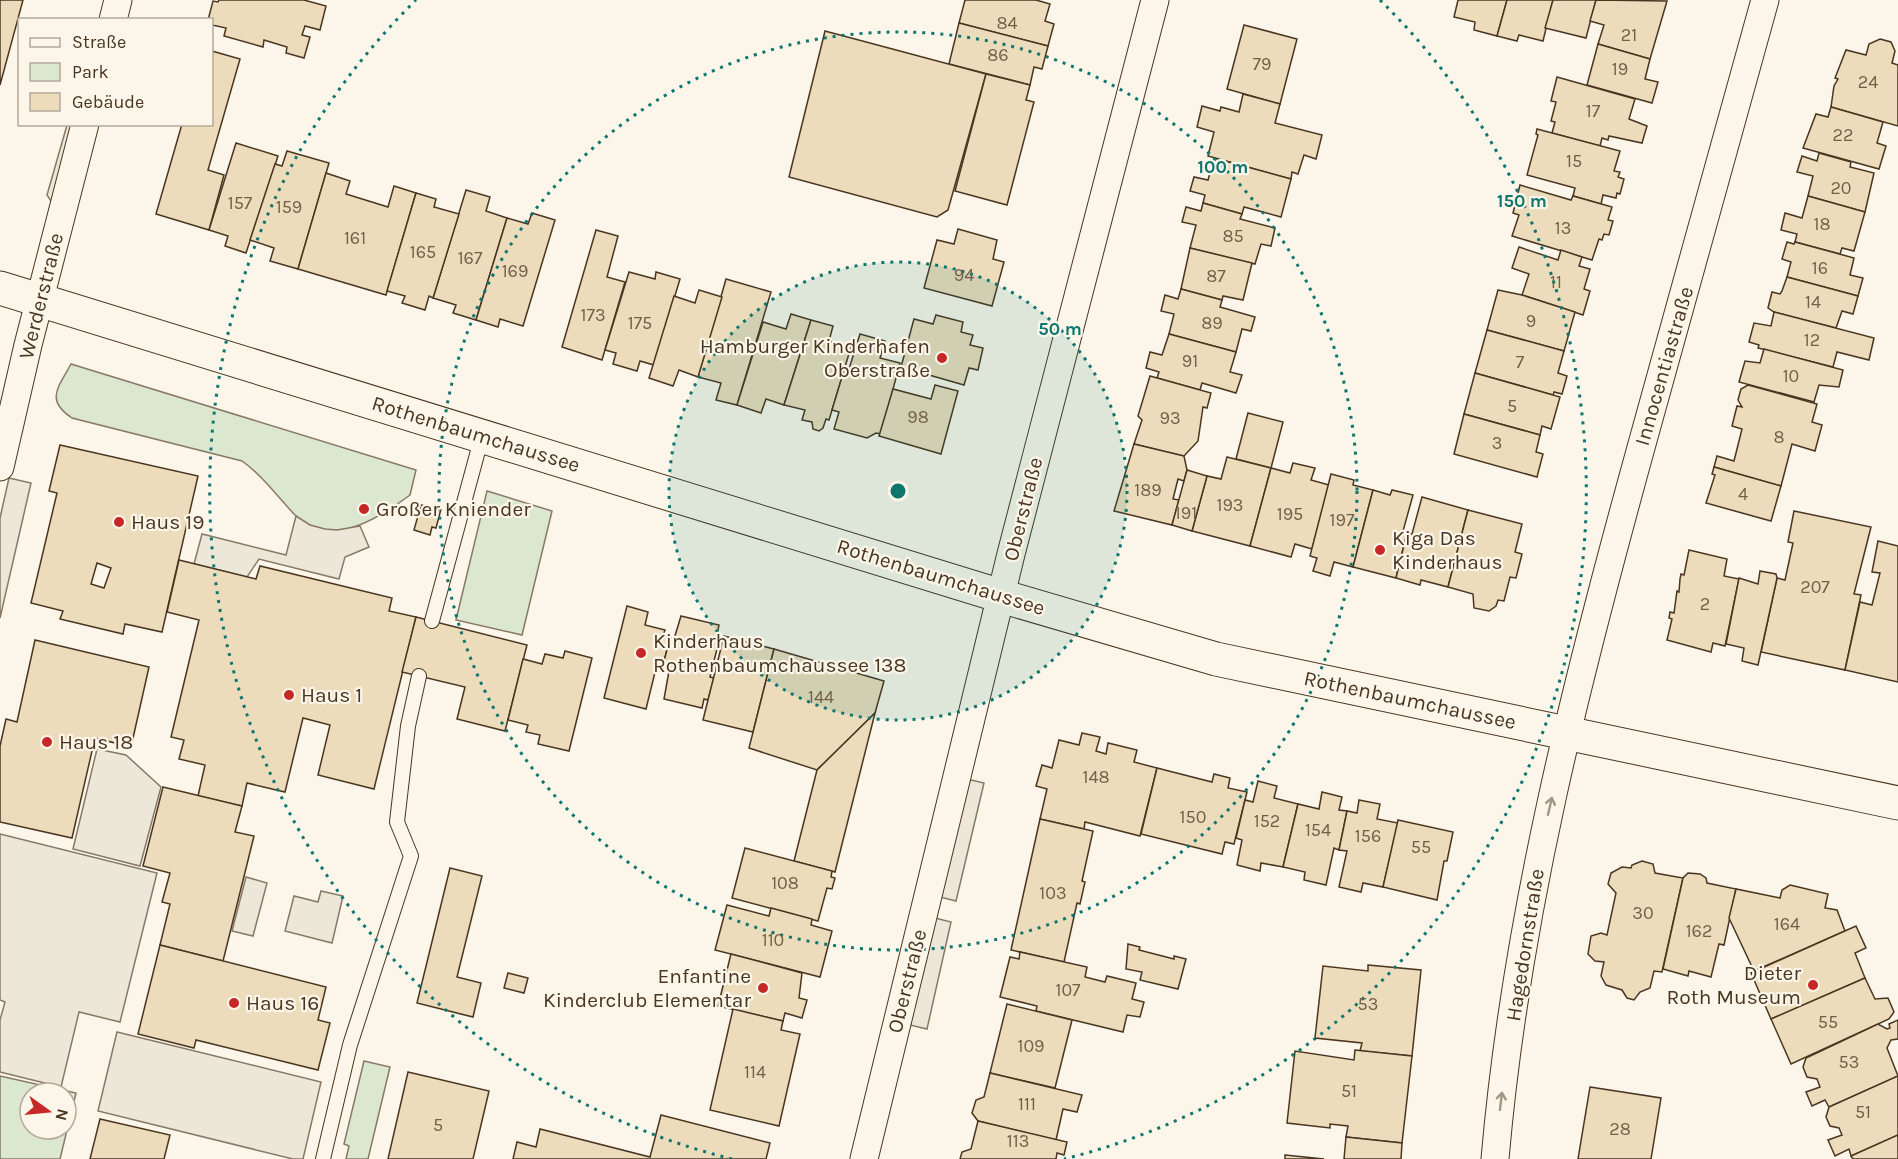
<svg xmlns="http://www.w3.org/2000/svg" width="1898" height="1159" font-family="Karla,sans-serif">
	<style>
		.green { fill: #dce7d0; stroke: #887966; stroke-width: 1.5; fill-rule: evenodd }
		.parking { fill: #ede7d9; stroke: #887966; stroke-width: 1.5 }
		.building { fill: #ecdcbc; stroke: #4a3520; stroke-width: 1.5; fill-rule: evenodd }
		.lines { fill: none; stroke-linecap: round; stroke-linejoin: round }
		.lane-casing { stroke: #4a3520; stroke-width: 16 }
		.street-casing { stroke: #4a3520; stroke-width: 29 }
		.secondary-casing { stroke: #4a3520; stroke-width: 35 }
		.lane { stroke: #fbf6e9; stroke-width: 14 }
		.street { stroke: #fbf6e9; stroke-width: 27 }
		.secondary { stroke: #fbf6e9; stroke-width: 33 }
		.oneway { stroke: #a29684 }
		.ring { fill: none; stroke: #0f766e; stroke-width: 3; stroke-dasharray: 3 6 }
		.poi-dot { fill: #c62828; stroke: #fbf6e9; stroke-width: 2 }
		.labels { text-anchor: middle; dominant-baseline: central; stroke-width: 4.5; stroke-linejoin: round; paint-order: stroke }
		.number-label { font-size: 18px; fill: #725f47 }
		.street-label { font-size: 21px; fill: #4a3520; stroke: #fbf6e9 }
		.poi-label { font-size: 21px; fill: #4a3520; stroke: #fbf6e9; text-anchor: start }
		.centre { fill: #0f766e; stroke: #fbf6e9; stroke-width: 3 }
		.ring-label { font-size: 18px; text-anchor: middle; font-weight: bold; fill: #0f766e; stroke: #fbf6e9; stroke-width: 4.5; stroke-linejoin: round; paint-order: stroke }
	</style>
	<rect width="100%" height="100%" fill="#fbf6e9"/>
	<g class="green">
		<path d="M71,364L416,470L410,495C378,519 330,550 294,514C277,496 263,476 242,461L72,418C45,400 58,388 71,364Z"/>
		<path d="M487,491L552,511L522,635L456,620Z"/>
		<path d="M364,1061L390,1067L368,1159H346L349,1146L344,1144Z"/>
		<path d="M0,1076L76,1093L60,1159H0ZM30,1093H66V1129H30Z"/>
	</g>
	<g class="parking">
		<path d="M67,125H76L54,206L47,195Z"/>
		<path d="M9,478L31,483L0,618V518Z"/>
		<path d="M296,516L310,525L325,529L337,530L360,526L369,547L345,557L339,579L259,559L247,577L194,564L202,534L286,555Z"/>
		<path d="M97,749L126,755L161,787L140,866L73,849Z"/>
		<path d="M967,779L984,783L956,901L940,897Z"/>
		<path d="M0,834L157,873L120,1022L79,1012L61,1087L0,1072V1020L5,1002L0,1000Z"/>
		<path d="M246,877L267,883L253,936L232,931Z"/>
		<path d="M321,891L343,896L332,943L285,931L294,896L318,902Z"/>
		<path d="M935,918L951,922L927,1029L910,1025Z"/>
		<path d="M117,1032L321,1082L303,1159H293L98,1111Z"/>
	</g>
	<g class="building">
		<path d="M0,0H23L0,85Z"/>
		<path d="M219,0H304L326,6L320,30L305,26L302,35L310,37L304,58L286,53L287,47L264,40L263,47L224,36L226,28L212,25V20H208L213,1L218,2Z"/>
		<path d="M965,0H1036L1050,4L1045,21L1054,24L1048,46L959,23Z"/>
		<path d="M1458,0H1507L1497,36L1474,30L1475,22L1454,17Z"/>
		<path d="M1507,0H1553L1543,41L1519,35L1517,41L1497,36Z"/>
		<path d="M1553,0H1596L1586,38L1545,28Z"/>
		<path d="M1596,0L1667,1L1650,59L1598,44L1604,25L1590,21Z"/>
		<path d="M959,23L1048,46L1042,69L1034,67L1030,85L949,64Z"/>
		<path d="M1244,25L1297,39L1280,104L1227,89Z"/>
		<path d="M825,31L986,74L948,210L937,217L789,177Z"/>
		<path d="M1880,39L1891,42L1895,51L1892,63L1898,65V126L1831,107L1834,86L1838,79L1835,78L1846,50L1866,55L1869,44Z"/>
		<path d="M1598,44L1650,59L1645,79L1658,82L1652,103L1587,85Z"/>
		<path d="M212,51L240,59L208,170L224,175L209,230L156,214L182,124H212Z"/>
		<path d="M986,74L1030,85L1026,100L1034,102L1007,205L955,191Z"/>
		<path d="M1557,77L1635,99L1629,119L1647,126L1642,143L1609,136L1608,140L1602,138L1600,146L1552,133L1555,122L1551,121L1556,102L1551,101Z"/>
		<path d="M1243,94L1280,104L1275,123L1322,135L1316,159L1304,155L1298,174L1292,172L1291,179L1208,156L1214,132L1197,127L1202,106L1220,111L1221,107L1239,112Z"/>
		<path d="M1831,107L1883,122L1877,143L1886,146L1879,169L1803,148L1816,114L1828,117Z"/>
		<path d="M1537,129L1620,151L1614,171L1620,172L1618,177L1624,179L1620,194L1617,193L1616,198L1603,195L1601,204L1573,196L1575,188L1527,175L1538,135L1536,134Z"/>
		<path d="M236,143L278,156L246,253L225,246L228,236L209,230Z"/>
		<path d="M287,151L329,163L298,269L270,261L274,248L250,240L275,164L282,166Z"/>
		<path d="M1819,153L1851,162L1850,167L1874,173L1865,212L1808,196L1813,176L1797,172L1802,156L1817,161Z"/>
		<path d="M1214,158L1291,179L1281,217L1244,207L1242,214L1203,203L1205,195L1190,191L1194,177L1208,180Z"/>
		<path d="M326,173L350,181L346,194L388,207L394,186L416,193L386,295L298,269Z"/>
		<path d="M1520,185L1571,200L1573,196L1612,207L1608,220L1613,221L1609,235L1604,234L1602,240L1599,239L1592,260L1512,236L1519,215L1513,213Z"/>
		<path d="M466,190L490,197L486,211L507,218L476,320L453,313L456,305L433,298Z"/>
		<path d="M416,193L436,199L434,207L459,214L433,298L429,296L425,310L402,303L405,296L387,291Z"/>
		<path d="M1808,196L1865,212L1854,251L1842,248L1840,254L1795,242L1797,234L1781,230L1785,213L1802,218Z"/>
		<path d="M1203,203L1242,214L1240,219L1275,228L1271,246L1261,244L1255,264L1190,248L1196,225L1182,222L1186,207L1201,211Z"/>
		<path d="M532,213L555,220L523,326L500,319L498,327L476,320L507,218L528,224Z"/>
		<path d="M958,229L997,240L993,259L1004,262L992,306L924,288L937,240L954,244Z"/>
		<path d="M596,230L618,236L607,277L625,282L602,360L562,347Z"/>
		<path d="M1787,242L1794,244L1795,242L1854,258L1850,275L1863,278L1858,296L1787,277L1791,262L1782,259Z"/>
		<path d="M1519,247L1558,260L1561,250L1582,257L1579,266L1590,269L1584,289L1590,291L1583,315L1522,295L1529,274L1512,268Z"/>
		<path d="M1190,248L1252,263L1243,300L1223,296L1222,300L1181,289Z"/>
		<path d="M629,272L655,279L656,272L680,279L654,365L640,361L637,371L613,364L616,353L605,350Z"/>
		<path d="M1787,277L1858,296L1853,314L1842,311L1836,328L1774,312L1768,308L1772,292L1780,294L1782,291Z"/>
		<path d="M726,279L771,292L737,405L716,400L721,383L698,377Z"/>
		<path d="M1181,289L1222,300L1220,307L1255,317L1251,331L1242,329L1236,352L1169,334L1174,314L1161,311L1165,295L1178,299Z"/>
		<path d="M699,290L722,297L698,377L679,370L673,386L649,378L674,296L695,303Z"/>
		<path d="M1498,290L1522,295L1575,312L1564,351L1487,330Z"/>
		<path d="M1774,312L1874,338L1869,360L1837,352L1833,367L1758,348L1759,345L1749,342L1754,323L1771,326Z"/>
		<path d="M791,314L811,320L784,405L766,399L761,413L737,405L763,322L786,329Z"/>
		<path d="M936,315L963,322L961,332L973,335L970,345L983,348L978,370L969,368L964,385L901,367L914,319L933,324Z"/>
		<path d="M811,320L833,326L829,341L851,347L829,420L826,419L823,428L819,431L813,429L812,422L802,420L805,410L784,405Z"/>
		<path d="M1487,330L1564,351L1558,373L1567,376L1562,394L1554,392L1553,395L1475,373Z"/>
		<path d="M860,334L885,341L880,358L900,363L881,434L876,433L867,438L834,429L839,412L832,410L845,367L849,369Z"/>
		<path d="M1169,334L1236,352L1230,372L1242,375L1236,393L1202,383L1200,390L1157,378L1159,372L1146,368L1150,352L1162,355Z"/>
		<path d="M1764,349L1843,370L1839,387L1819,385L1814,402L1739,382L1745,361L1760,363Z"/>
		<path d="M1475,373L1560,397L1551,429L1542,426L1540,435L1464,414Z"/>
		<path d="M1150,376L1211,393L1207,408L1203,407L1198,441L1184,456L1134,444L1142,420L1138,416Z"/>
		<path d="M935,385L958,391L941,454L879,436L893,389L931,399Z"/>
		<path d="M1748,385L1817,404L1812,422L1822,425L1815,451L1792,444L1781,486L1714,467L1717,456L1734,461L1742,429L1732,426L1737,406L1742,407L1738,400L1741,389Z"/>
		<path d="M1248,413L1283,422L1271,468L1236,459Z"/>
		<path d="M1464,414L1540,435L1536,452L1543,454L1537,477L1454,454Z"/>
		<path d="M1134,444L1184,456L1187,470L1184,481L1178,479L1173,499L1179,500L1172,525L1114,511Z"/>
		<path d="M60,445L198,476L162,632L125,624L123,634L60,619L63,611L31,603L57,493L49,491ZM97,563L111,568L104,588L91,584Z"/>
		<path d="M1227,457L1271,468L1250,546L1192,531L1207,476L1221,479Z"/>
		<path d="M1293,463L1315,468L1311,480L1329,485L1312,549L1295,544L1291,557L1250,546L1271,468L1290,473Z"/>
		<path d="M1714,467L1781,486L1771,521L1706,503L1715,475L1712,474Z"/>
		<path d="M1187,470L1207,476L1192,531L1172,525Z"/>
		<path d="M1331,474L1354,480L1353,485L1373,490L1353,567L1334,562L1330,576L1313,571L1317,558L1310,556Z"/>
		<path d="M1373,490L1390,495L1392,490L1413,495L1403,531L1407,533L1396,578L1353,567Z"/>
		<path d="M1422,497L1468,510L1448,587L1421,580L1420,585L1396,578L1407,533L1412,534Z"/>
		<path d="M421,505L441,509L436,528L432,527L430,535L414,530Z"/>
		<path d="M1468,510L1522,524L1515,552L1522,554L1516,578L1510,577L1504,601L1498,600L1496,606L1489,611L1474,608L1473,594L1448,587Z"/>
		<path d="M1794,511L1871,527L1854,594L1861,595L1845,670L1761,652L1777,578L1785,580L1793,543L1788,542Z"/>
		<path d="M1878,541L1898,546V682L1845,670L1860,602L1872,605L1880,573L1872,572Z"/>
		<path d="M1689,550L1727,559L1724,576L1739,579L1725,646L1713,643L1711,652L1667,640L1672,619L1669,618L1670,612L1674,613L1677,591L1679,592L1680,579L1681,574L1684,575Z"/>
		<path d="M179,560L256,579L260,566L392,598L389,611L416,617L374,789L318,775L330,725L303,718L285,792L247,783L242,806L198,796L205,765L179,759L184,740L171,737L199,620L167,612Z"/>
		<path d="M1760,571L1776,574L1777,578L1758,665L1742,661L1744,648L1726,644L1739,578L1758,584Z"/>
		<path d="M627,606L648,612L645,625L665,630L663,636L670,638L662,669L656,668L646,709L604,698Z"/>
		<path d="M681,616L719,625L716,640L719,641L710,677L714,678L708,700L704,699L702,708L664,699L669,671L662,669L670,638L674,639Z"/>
		<path d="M416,617L527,645L505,731L457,719L465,687L402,672Z"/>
		<path d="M724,636L774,649L753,732L703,720Z"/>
		<path d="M35,640L149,667L131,747L95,738L72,838L0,822V746L6,719L17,722Z"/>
		<path d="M774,649L884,681L875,713L817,770L749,748Z"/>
		<path d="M565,651L592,658L569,751L538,744L540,735L526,732L528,725L508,720L523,659L542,664L545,654L563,658Z"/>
		<path d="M875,713L835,872L794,861L817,770Z"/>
		<path d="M1082,733L1100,737L1096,751L1106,754L1108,743L1137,750L1134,762L1157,768L1140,836L1085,822L1084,829L1040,819L1047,789L1036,786L1042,765L1052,768L1059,740L1079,745Z"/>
		<path d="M1157,768L1212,782L1214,774L1230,778L1228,788L1247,792L1234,844L1225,842L1222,854L1141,834Z"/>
		<path d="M1258,781L1277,786L1274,798L1298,804L1283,867L1261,863L1260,871L1237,865L1242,840L1236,838L1245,800L1253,802Z"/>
		<path d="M163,787L242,806L235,832L254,836L223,961L160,945L170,904L162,902L170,873L143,866Z"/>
		<path d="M1322,792L1342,797L1339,810L1347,811L1339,850L1334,848L1326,885L1304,880L1305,872L1283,867L1298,804L1319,809Z"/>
		<path d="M1359,800L1380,804L1377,819L1398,823L1383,887L1363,883L1361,892L1339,887L1347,851L1339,850L1347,811L1357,813Z"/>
		<path d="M1040,819L1093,831L1082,881L1085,882L1080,904L1077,903L1064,962L1011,950Z"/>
		<path d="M1398,820L1453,832L1447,861H1444L1437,900L1383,887Z"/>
		<path d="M745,848L832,871L831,877L835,878L832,889L827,888L818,921L732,898Z"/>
		<path d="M1642,861L1653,864L1655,873L1683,878L1662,972L1654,971L1650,988L1640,992L1634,1000L1627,998L1622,990L1606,985L1601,976L1604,962L1595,961L1588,954L1591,936L1601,933L1607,935L1616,893L1608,884L1611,873L1622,867L1631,868L1632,865Z"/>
		<path d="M450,868L482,876L457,977L481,983L473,1017L417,1003Z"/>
		<path d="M1688,873L1700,874L1706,878L1707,883L1736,889L1724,945L1719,944L1711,977L1689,971L1688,976L1663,969L1683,878Z"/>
		<path d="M1790,885L1828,894L1825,908L1837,910L1845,931L1754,971L1729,918L1736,889L1780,898L1782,890Z"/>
		<path d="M727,905L769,916L771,908L812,919L811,925L832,931L820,977L715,950Z"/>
		<path d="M1856,926L1866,948L1855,953L1865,978L1771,1019L1751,973Z"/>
		<path d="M1128,944L1140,947L1139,950L1174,959V956L1186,959L1178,989L1140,980L1142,972L1126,969Z"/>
		<path d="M160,945L326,987L318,1020L330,1023L318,1070L196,1040L194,1048L138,1034Z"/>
		<path d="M1020,952L1087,967L1085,977L1105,982L1107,976L1136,983L1132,999L1144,1002L1140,1017L1127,1015L1123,1032L1036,1011L1037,1006L1000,997L1010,957L1019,959Z"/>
		<path d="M731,954L802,973L799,998L807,1000L802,1018L785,1013L783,1021L718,1006Z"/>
		<path d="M1368,965L1421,970L1412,1056L1360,1051L1362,1043L1315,1038L1323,966L1368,971Z"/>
		<path d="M508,973L528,978L524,993L504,988Z"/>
		<path d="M1865,978L1875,999L1888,998L1894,1012L1889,1019L1791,1064L1771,1019Z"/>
		<path d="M1007,1004L1072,1020L1055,1088L990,1073Z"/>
		<path d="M733,1009L783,1021L781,1030L800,1034L779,1126L710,1110Z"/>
		<path d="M1898,1020V1039L1891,1040L1887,1048L1898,1076L1829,1107L1825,1100L1812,1106L1806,1092L1820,1087L1817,1079L1807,1077L1803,1067L1806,1058L1878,1024L1887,1029L1890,1028L1889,1024Z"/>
		<path d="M1355,1050L1412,1056L1402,1143L1346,1137L1348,1126L1330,1124V1128L1287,1123L1295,1051L1354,1060Z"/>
		<path d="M408,1072L489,1091L473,1159H388Z"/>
		<path d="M990,1073L1082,1095L1077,1112L1063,1109L1056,1140L978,1121L972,1113L976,1100L984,1097Z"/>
		<path d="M1898,1076V1135L1851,1156L1849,1149L1835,1156L1828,1140L1842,1135L1839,1128L1830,1126L1826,1117L1829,1107Z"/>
		<path d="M1590,1087L1661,1098L1651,1159H1578Z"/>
		<path d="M661,1115L770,1143L766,1159H513L517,1142L536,1147L540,1129L650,1157Z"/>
		<path d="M100,1119L170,1135L164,1159H90Z"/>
		<path d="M978,1121L1067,1142L1064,1155L1057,1153L1056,1159H960L962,1152L971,1149Z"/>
		<path d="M1898,1135V1159H1853L1851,1156Z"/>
		<path d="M1346,1137L1402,1143L1401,1159H1344Z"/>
		<path d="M1285,1155L1324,1159H1285Z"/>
	</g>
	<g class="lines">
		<g class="lane-casing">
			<g id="lane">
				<path d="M432,621L482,436"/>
				<path d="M323,1159L350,1045L411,856L397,822L408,726L419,676"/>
			</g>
		</g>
		<g class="street-casing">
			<g id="street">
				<path d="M113,20L118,0"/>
				<path d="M0,467L28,345L85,124"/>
				<path d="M864,1159L1011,554L1155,0"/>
				<path d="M1495,1159C1516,916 1577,679 1642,444C1683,296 1724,148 1765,0"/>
			</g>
		</g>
		<g class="secondary-casing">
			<path id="secondary" d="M0,288L1001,596L1216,659L1898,803"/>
		</g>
		<use href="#lane" class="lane"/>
		<use href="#street" class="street"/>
		<use href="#secondary" class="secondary"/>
	</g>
	<defs><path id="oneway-shaft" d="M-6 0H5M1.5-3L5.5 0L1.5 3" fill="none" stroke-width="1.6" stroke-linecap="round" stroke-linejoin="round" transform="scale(1.5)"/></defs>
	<g class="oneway">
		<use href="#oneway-shaft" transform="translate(1550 806) rotate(-77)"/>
		<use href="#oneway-shaft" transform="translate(1501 1101) rotate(-83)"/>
	</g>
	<circle cx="898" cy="491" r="229" fill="#0f766e" fill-opacity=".12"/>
	<g class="ring">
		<circle cx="898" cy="491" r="229"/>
		<circle cx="898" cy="491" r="459"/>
		<path d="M732 1159A688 688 0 0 1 416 0M1380 0A688 688 0 0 1 1064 1159"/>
	</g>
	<g class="poi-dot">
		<circle cx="942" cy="358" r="6"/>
		<circle cx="364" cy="509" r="6"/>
		<circle cx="119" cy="522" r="6"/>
		<circle cx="1380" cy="550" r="6"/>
		<circle cx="641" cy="653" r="6"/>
		<circle cx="289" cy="695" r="6"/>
		<circle cx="47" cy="742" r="6"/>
		<circle cx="1813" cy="985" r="6"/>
		<circle cx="763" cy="988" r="6"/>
		<circle cx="234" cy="1003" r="6"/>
	</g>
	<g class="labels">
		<g class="number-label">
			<text x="1007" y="23">84</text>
			<text x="1629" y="35">21</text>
			<text x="998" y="55">86</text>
			<text x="1262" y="64">79</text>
			<text x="1620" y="69">19</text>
			<text x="1868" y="82">24</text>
			<text x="1593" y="111">17</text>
			<text x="1843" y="135">22</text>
			<text x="1574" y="161">15</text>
			<text x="1841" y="188">20</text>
			<text x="240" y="203">157</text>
			<text x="289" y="207">159</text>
			<text x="1822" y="224">18</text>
			<text x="1563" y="228">13</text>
			<text x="1233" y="236">85</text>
			<text x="355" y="238">161</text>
			<text x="423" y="252">165</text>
			<text x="470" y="258">167</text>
			<text x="1820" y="268">16</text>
			<text x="515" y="271">169</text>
			<text x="964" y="275">94</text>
			<text x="1216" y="276">87</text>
			<text x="1556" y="282">11</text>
			<text x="1813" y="302">14</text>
			<text x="593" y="315">173</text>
			<text x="1531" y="321">9</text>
			<text x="640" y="323">175</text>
			<text x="1212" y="323">89</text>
			<text x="1812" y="340">12</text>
			<text x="1190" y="361">91</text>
			<text x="1520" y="362">7</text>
			<text x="1791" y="376">10</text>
			<text x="1512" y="406">5</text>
			<text x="918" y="417">98</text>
			<text x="1170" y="418">93</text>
			<text x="1779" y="437">8</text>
			<text x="1497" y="443">3</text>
			<text x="1148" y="490">189</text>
			<text x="1743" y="494">4</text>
			<text x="1230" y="505">193</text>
			<text x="1186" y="513">191</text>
			<text x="1290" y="514">195</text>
			<text x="1342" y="520">197</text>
			<text x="1815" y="587">207</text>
			<text x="1705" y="604">2</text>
			<text x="821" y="697">144</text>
			<text x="1096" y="777">148</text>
			<text x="1193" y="817">150</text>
			<text x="1267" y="821">152</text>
			<text x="1318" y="830">154</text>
			<text x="1368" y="836">156</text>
			<text x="1421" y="847">55</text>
			<text x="785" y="883">108</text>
			<text x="1053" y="893">103</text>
			<text x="1643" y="913">30</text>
			<text x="1787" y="924">164</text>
			<text x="1699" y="931">162</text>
			<text x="773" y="940">110</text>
			<text x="1068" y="990">107</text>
			<text x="1368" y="1004">53</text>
			<text x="1828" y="1022">55</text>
			<text x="1031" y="1046">109</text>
			<text x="1849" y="1062">53</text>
			<text x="755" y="1072">114</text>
			<text x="1349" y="1091">51</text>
			<text x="1027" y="1104">111</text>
			<text x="1863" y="1112">51</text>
			<text x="438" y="1125">5</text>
			<text x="1620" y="1129">28</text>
			<text x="1018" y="1141">113</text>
		</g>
		<g class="street-label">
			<text transform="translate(41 296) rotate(-76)">Werderstraße</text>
			<text transform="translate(1664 366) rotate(-74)">Innocentiastraße</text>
			<text transform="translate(476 434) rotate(17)">Rothenbaumchaussee</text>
			<text transform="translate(1023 509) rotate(-76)">Oberstraße</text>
			<text transform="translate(941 577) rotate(17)">Rothenbaumchaussee</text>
			<text transform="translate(1410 700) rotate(12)">Rothenbaumchaussee</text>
			<text transform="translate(1525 945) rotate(-81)">Hagedornstraße</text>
			<text transform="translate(907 981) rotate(-76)">Oberstraße</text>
		</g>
		<g class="poi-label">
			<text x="930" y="346" text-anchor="end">Hamburger Kinderhafen<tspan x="930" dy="24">Oberstraße</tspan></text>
			<text x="376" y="509">Großer Kniender</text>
			<text x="131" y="522">Haus 19</text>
			<text x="1392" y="538">Kiga Das<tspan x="1392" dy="24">Kinderhaus</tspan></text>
			<text x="653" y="641">Kinderhaus<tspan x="653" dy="24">Rothenbaumchaussee 138</tspan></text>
			<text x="301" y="695">Haus 1</text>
			<text x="59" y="742">Haus 18</text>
			<text x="1801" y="973" text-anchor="end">Dieter<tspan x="1801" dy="24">Roth Museum</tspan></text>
			<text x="751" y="976" text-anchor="end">Enfantine<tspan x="751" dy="24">Kinderclub Elementar</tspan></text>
			<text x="246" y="1003">Haus 16</text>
		</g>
	</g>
	<circle cx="898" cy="491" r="9" class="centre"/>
	<g class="ring-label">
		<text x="1223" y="173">100 m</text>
		<text x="1522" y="207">150 m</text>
		<text x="1060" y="335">50 m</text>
	</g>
	<rect x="18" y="18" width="195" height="108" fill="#fbf6e9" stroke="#b4a999" stroke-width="1.5"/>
	<rect x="30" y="38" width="30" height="9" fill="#fbf6e9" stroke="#b4a999" stroke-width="1.5"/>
	<text x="72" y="48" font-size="18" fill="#4a3520">Straße</text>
	<rect x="30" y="63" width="30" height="18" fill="#dce7d0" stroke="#b4a999" stroke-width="1.5"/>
	<text x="72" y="78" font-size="18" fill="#4a3520">Park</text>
	<rect x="30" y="93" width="30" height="18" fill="#ecdcbc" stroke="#b4a999" stroke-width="1.5"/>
	<text x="72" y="108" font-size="18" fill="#4a3520">Gebäude</text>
	<g transform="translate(48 1111) rotate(105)"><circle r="28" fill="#fbf6e9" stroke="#b4a999" stroke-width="1.5"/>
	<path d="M0-4.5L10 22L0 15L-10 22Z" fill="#c62828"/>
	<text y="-9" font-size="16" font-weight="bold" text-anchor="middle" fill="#4a3520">N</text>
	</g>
</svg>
